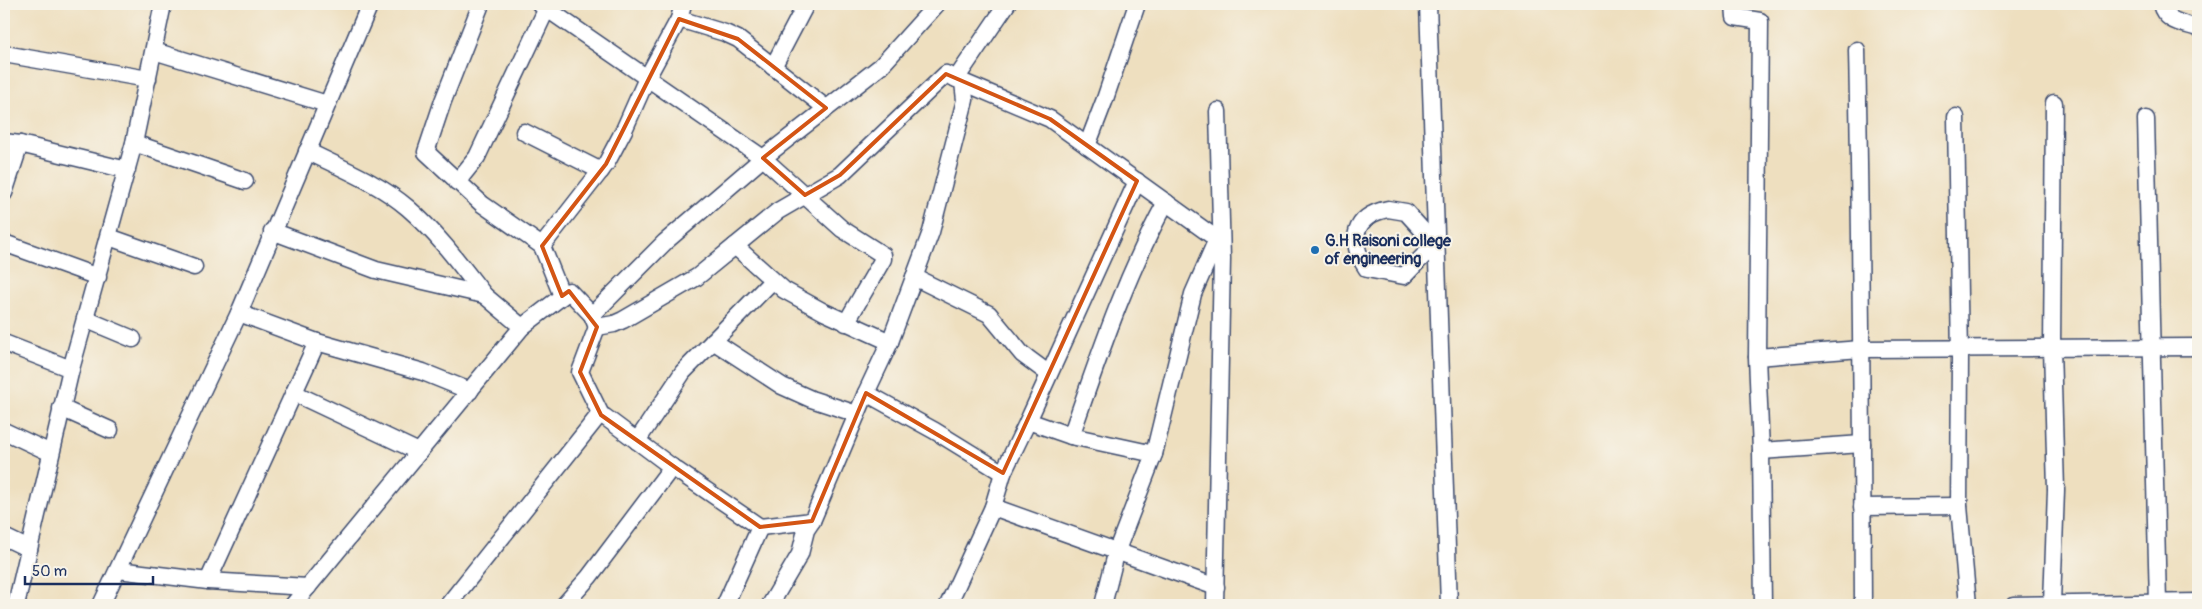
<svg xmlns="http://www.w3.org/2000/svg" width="2202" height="609" font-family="Pangolin,sans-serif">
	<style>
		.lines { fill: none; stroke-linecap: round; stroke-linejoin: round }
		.minor-casing { stroke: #3b496d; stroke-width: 19 }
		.minor { stroke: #fff; stroke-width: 16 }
		.marked { fill: none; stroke: #d45514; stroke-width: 4; stroke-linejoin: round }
		.poi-dot { fill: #1f6fb2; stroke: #f7f3e8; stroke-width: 2 }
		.labels { text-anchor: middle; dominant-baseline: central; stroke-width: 4; stroke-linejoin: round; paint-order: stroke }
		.poi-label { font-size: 16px; font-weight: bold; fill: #1b2f5e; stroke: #f7f3e8; text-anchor: start }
	</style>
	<rect width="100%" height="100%" fill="#f7f3e8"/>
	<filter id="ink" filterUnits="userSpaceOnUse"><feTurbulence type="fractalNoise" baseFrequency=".02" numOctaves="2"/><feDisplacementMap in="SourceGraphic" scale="10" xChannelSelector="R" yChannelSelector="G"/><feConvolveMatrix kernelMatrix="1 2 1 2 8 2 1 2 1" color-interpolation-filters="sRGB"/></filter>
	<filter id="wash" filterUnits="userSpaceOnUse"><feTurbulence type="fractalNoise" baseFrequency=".0096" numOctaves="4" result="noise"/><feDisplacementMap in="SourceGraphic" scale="20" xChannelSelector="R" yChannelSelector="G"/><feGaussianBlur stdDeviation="1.12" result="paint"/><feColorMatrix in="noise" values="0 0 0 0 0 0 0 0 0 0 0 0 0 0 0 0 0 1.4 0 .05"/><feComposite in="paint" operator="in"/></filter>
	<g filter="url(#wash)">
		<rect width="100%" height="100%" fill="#eedfbf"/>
	</g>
	<g filter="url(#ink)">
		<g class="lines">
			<g class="minor-casing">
				<g id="minor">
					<path d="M481,4L443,101L426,152L482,204L542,246"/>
					<path d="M540,4L763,158L842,229L883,255V259L846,323"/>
					<path d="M1428,4L1449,605"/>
					<path d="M1734,4L1735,17L1760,21L1757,357L1861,349L2198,347"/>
					<path d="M2161,4C2165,22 2182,23 2198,28"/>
					<path d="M679,19L725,33L738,39L826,108"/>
					<path d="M1857,50C1861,235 1862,420 1863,605"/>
					<path d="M154,51L327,104"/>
					<path d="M4,54L148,79"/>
					<path d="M773,67L806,4"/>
					<path d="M956,79L1007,4"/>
					<path d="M963,82L1050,119L1221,242"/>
					<path d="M1956,117L1960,357L1959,506L1968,605"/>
					<path d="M2146,119L2158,603"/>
					<path d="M524,132L601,171"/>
					<path d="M4,142L20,144L4,193"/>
					<path d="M134,143L245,181"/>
					<path d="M20,144L127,170"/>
					<path d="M1087,146L1105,99L1137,4"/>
					<path d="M307,151C341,168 379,183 408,208C437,233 460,264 484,295"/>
					<path d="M457,182L477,157L547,8"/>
					<path d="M1388,209L1406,212L1435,244L1404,276L1367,269C1348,241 1353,216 1388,209Z"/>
					<path d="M272,231L376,270L484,295L522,327L293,605"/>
					<path d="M109,237L194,267"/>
					<path d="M4,243L98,277"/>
					<path d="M735,246L784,290L824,312L890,342"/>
					<path d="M914,277L989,314L1022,354L1049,374"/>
					<path d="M562,296L542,246L606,164L624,130L647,78L679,19L683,4"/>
					<path d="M239,313L317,342L423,372L470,391"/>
					<path d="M592,315L665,242L763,158L881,66L937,4"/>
					<path d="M85,319L133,339"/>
					<path d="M522,327L569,291L592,315L597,327L614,324L623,320L697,277L778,211L840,175L946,74L963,82L965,100L931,232L890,342L866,393"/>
					<path d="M597,327L580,372L601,415"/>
					<path d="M713,341L782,386L811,399L857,414"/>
					<path d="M4,343L71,369L16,605"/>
					<path d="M1757,357L1761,451L1862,444"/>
					<path d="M71,369L134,143L163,4"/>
					<path d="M294,393L419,452"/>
					<path d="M61,408L110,430"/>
					<path d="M1028,421L1137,181"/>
					<path d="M4,431L51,453"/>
					<path d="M637,441L683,372L772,281"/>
					<path d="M1761,451L1763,605"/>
					<path d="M1154,454L1193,294L1217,239"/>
					<path d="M993,507L1003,473"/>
					<path d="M1862,507L1959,506"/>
					<path d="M760,527L812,521"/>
					<path d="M4,537L29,549"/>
					<path d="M118,570L208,581L308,587"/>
					<path d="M208,581L317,342"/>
					<path d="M2052,604L2056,490L2052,348L2054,103"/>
					<path d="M101,605L239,313L370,4"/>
					<path d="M448,605L599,415L605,417L672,467"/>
					<path d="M564,605L589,577L672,467L760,527L725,605"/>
					<path d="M770,605L800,554L806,530L812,521L866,393L935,431L1003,473L1028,421L1071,436"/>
					<path d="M948,605L993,507L1216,587"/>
					<path d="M1103,605L1117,550L1154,454L1071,436C1099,356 1125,277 1166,202"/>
					<path d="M1215,605L1222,259L1218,111"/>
					<path d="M2014,605L2198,602"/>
				</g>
			</g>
			<use href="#minor" class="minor"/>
		</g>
	</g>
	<path class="marked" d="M679,19L738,39L826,108L763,158L805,195L840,175L946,74L1050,119L1137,181L1003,473L866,393L812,521L760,527L601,415L580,372L597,327L569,291L562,296L542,246L606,164Z"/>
	<circle class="poi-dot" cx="1315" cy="250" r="5"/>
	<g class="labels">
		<g class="poi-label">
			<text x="1325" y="241">G.H Raisoni college<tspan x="1325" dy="18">of engineering</tspan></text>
		</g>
	</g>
	<rect width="2202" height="609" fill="none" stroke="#f7f3e8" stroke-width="20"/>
	<path d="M25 576v8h128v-8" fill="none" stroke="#1b2f5e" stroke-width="2.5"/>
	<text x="32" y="576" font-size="15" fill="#1b2f5e" stroke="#f7f3e8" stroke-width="4" paint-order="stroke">50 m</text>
</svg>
